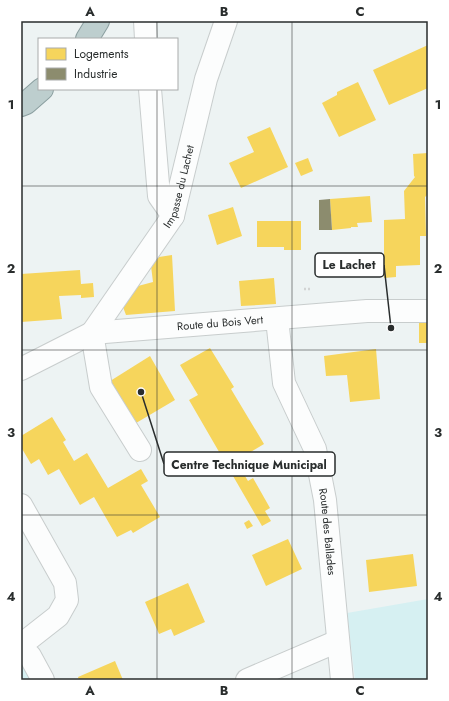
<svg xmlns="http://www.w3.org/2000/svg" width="449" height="701" font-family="Jost,sans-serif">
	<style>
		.green { fill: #d6f0f2 }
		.homes { fill: #f6d55c }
		.industry { fill: #8c8c6e }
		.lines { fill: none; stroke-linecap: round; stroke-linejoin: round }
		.minor-casing { stroke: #c8cdcd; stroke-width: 24 }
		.highway-casing { stroke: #8b9fa0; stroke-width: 24 }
		.path { stroke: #d2d4d4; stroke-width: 2.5; stroke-dasharray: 2 2; stroke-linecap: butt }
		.minor { stroke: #fcfdfd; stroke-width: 22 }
		.highway { stroke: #bdcece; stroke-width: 22 }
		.grid { fill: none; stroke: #292d2d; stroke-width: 1; stroke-opacity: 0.55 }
		.labels { text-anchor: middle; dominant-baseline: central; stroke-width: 4; stroke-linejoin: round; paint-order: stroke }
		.street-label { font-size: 11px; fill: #292d2d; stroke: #fff }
		.leader { fill: none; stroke: #292d2d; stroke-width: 1.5 }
		.callout-dot { fill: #292d2d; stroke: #fff; stroke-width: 1.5 }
		.callout { fill: #fff; stroke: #292d2d; stroke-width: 1.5 }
		.callout-label { font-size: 12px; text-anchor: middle; font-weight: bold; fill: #292d2d }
		.neatline { fill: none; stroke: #292d2d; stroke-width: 1.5 }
		.grid-label { font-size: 13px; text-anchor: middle; font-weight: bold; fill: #292d2d }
	</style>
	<rect width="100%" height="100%" fill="#edf3f3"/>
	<g class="green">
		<path d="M428,599V680H355L347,613Z"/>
		<path d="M21,665L24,667L31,680H21Z"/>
	</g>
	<g class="homes">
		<path d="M428,45V88L389,105L373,70Z"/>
		<path d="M358,82L376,120L339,137L322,103L337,95V92Z"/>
		<path d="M270,127L288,167L241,188L229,163L254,152L247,137Z"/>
		<path d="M428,153V194L425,197L426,236H420V265L396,266V277L384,278V220L405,219L404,191L415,177L414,176L413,154Z"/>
		<path d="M308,158L313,171L301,176L295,163Z"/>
		<path d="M370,196L372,222L357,223L358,227H351V228L332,230L330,199Z"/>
		<path d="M233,207L242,236L217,245L208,215Z"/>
		<path d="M257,221H301V250H284V247H257Z"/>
		<path d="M172,255L175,311L126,315L123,307L138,286L153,282L151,266L159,257Z"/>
		<path d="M80,270L81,284L93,283L94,297L81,298V295L59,296L62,319L21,322V274Z"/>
		<path d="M274,278L276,304L241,306L239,281Z"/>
		<rect x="419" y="321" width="9" height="22"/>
		<path d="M210,348L234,387L231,389L264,444L236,461L248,481L253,478L270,508L265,511L271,521L262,526L189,400L198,395L180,365Z"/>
		<path d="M376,349L380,399L350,402L347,375L326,376L324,356Z"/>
		<path d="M150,356L175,400L131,426L107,383Z"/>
		<path d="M52,417L66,440L63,442L74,461L87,453L108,488L141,469L148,481L141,485L160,517L133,533L131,530L117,537L94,497L80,505L59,469L48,475L39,459L31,464L21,447V436Z"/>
		<path d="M249,520L253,526L247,529L244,523Z"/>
		<path d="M288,539L302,569L266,586L252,555Z"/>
		<path d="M413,554L417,586L369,592L366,560Z"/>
		<path d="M188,583L205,622L174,636L171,629L159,634L145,602Z"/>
		<path d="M115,661L123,680H79L78,677Z"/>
	</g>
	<path class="industry" d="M330,199L332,230H319V200Z"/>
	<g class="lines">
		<g class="minor-casing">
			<g id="minor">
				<path d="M145,21L146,39"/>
				<path d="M150,89L159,196L173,216"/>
				<path id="s1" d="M277,319L284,383L315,449L325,500L342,680"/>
				<path id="s2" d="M21,369L92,333L367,311H428"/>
				<path id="s3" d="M140,450L101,387L92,333L173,216L206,79L226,21"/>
				<path d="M21,505L65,583L67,600L58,616L21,645"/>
				<path d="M21,648L30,656L43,680"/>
				<path d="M247,680L338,641"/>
			</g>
		</g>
		<g class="highway-casing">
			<g id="highway">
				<path d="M87,39L98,21"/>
				<path d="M21,105L26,103L42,89"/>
			</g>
		</g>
		<path class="path" d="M304,289H312"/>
		<use href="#minor" class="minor"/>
		<use href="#highway" class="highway"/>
	</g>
	<path class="grid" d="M157,21V39M292,21V680M157,89V680M21,186H428M21,350H428M21,515H428"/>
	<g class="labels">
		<g class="street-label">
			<text stroke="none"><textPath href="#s3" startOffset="301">Impasse du Lachet</textPath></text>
			<text stroke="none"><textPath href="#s2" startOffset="208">Route du Bois Vert</textPath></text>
			<text stroke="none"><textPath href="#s1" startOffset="221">Route des Ballades</textPath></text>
		</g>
	</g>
	<path class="leader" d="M391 328L384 265M141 392L164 464"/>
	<g class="callout-dot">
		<circle cx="391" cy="328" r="4"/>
		<circle cx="141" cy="392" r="4"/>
	</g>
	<g class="callout">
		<rect x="315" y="253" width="69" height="24" rx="4"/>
		<rect x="164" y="452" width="171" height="24" rx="4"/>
	</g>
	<g class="callout-label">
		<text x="349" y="269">Le Lachet</text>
		<text x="249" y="469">Centre Technique Municipal</text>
	</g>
	<rect width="449" height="701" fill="none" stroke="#ffffff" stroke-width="44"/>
	<rect x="38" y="38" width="140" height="52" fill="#ffffff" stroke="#a9abab"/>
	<rect x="46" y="48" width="20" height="12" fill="#f6d55c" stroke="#a9abab"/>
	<text x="74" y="58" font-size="12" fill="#292d2d">Logements</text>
	<rect x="46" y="68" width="20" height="12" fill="#8c8c6e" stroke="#a9abab"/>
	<text x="74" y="78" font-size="12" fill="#292d2d">Industrie</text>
	<rect x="22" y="22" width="405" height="657" class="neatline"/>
	<g class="grid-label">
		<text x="90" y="16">A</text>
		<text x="224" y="16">B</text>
		<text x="360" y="16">C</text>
		<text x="11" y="109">1</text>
		<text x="438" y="109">1</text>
		<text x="11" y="273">2</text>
		<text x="438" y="273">2</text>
		<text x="11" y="437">3</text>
		<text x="438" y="437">3</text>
		<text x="11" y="601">4</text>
		<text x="438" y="601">4</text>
		<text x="90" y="695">A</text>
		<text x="224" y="695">B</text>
		<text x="360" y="695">C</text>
	</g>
</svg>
